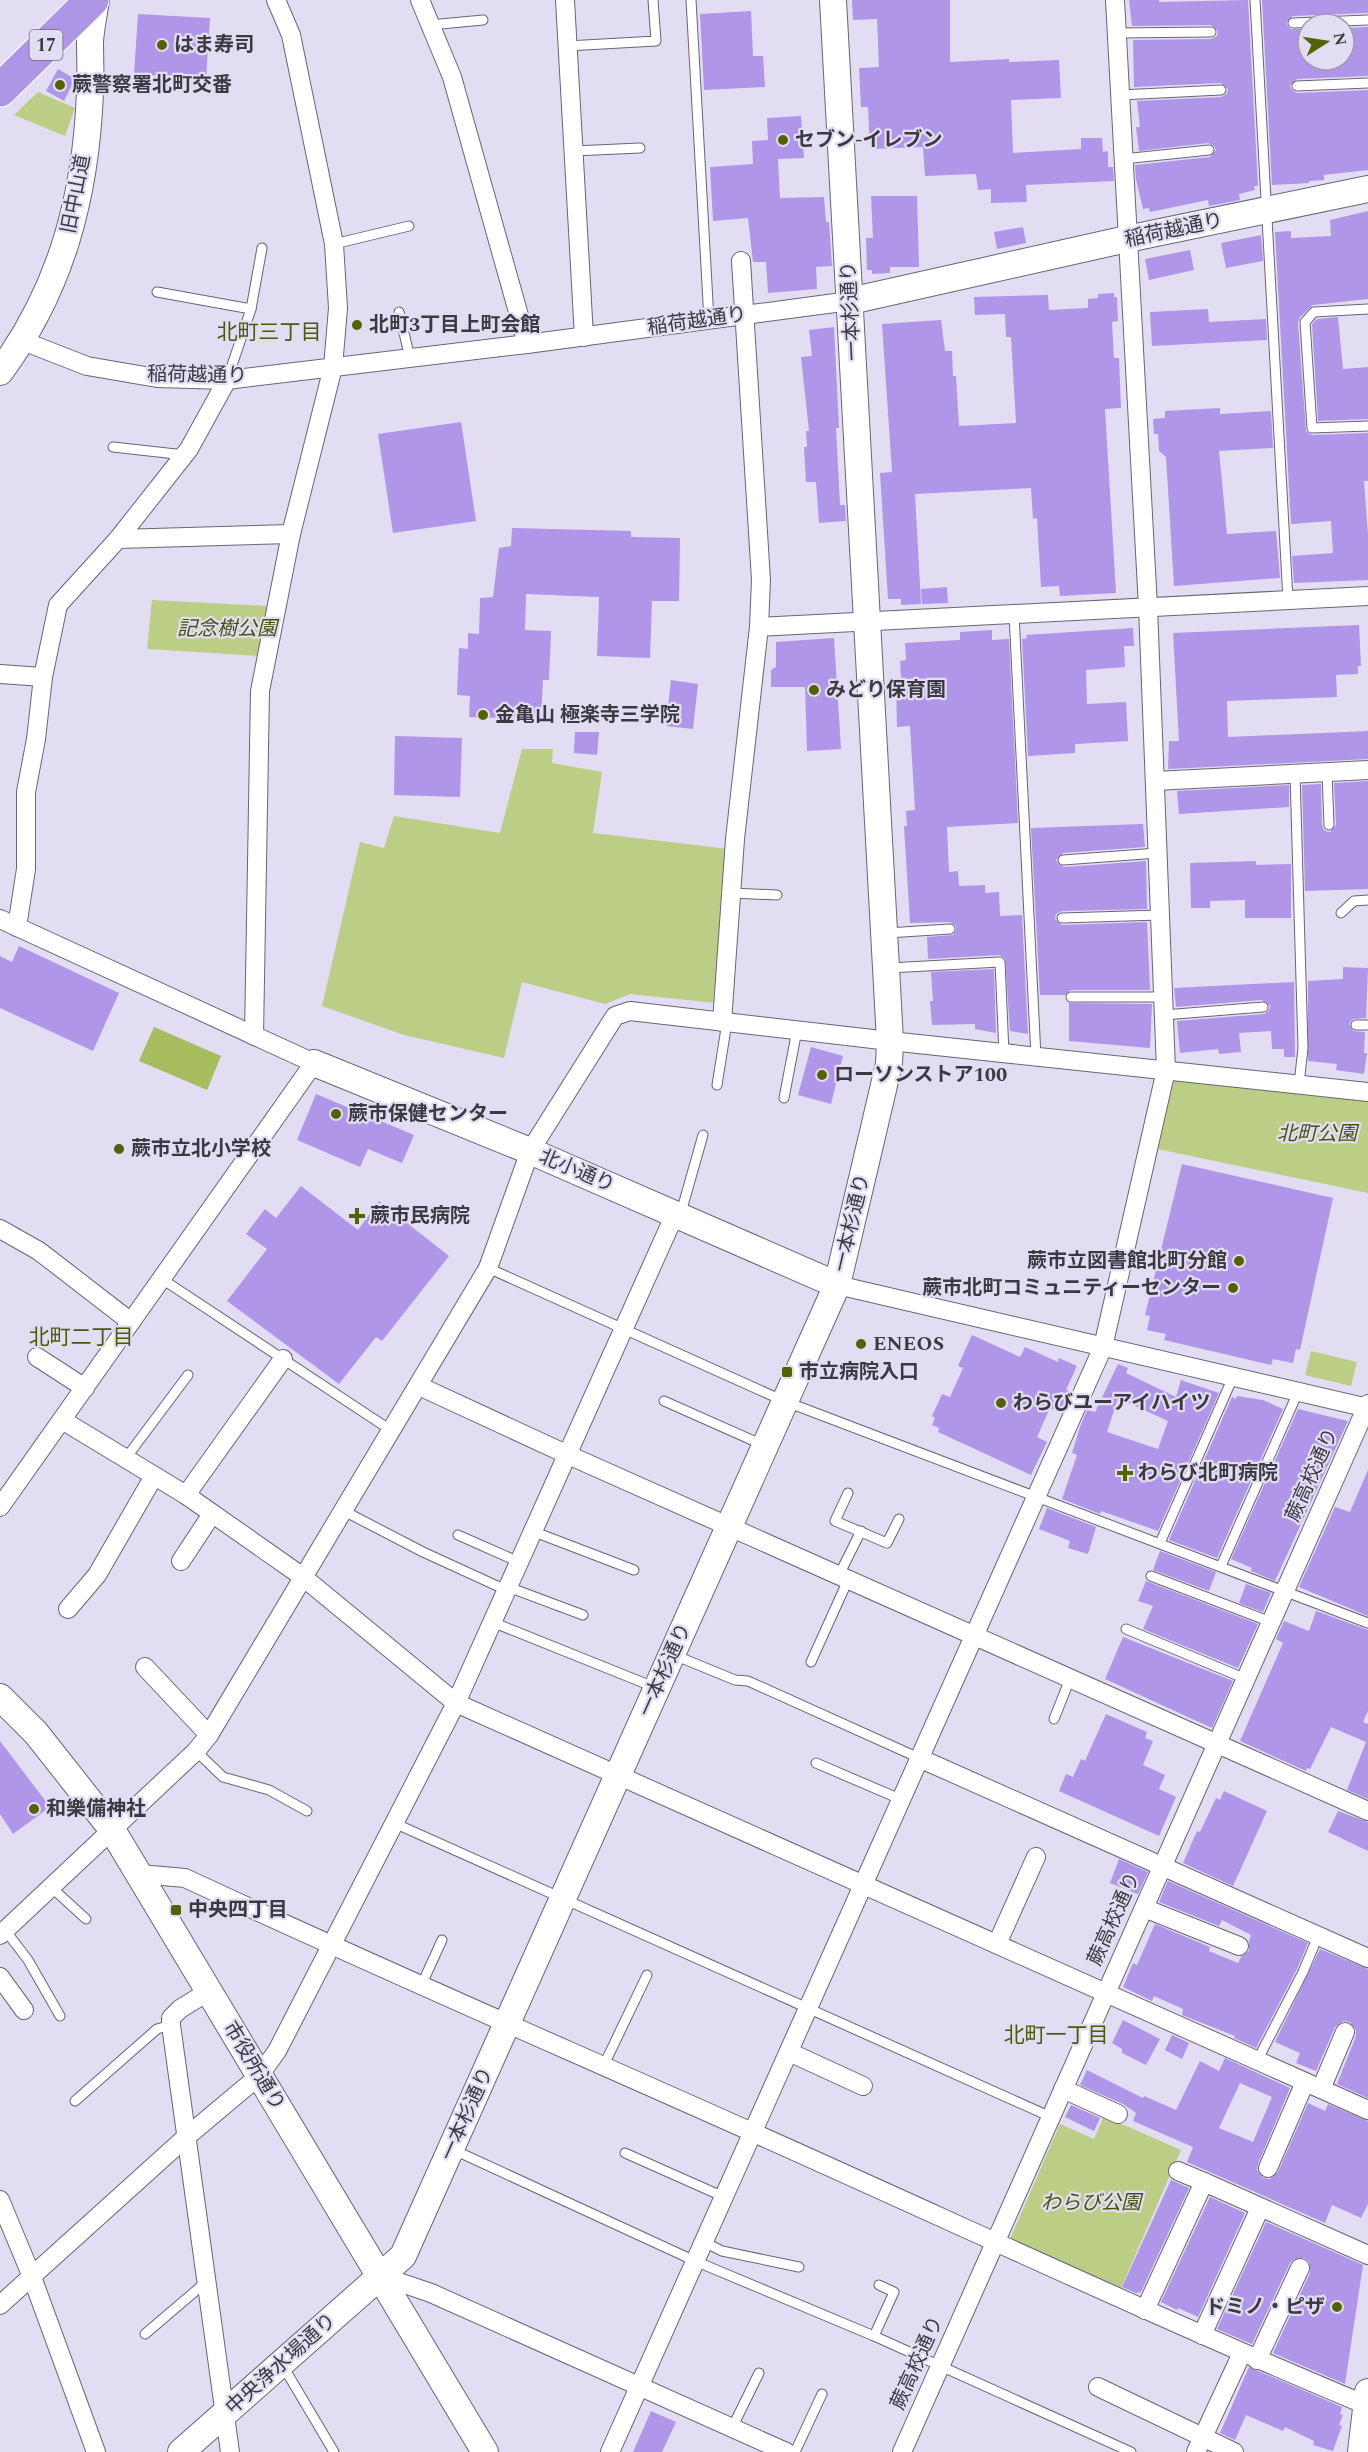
<svg xmlns="http://www.w3.org/2000/svg" width="1368" height="2452" font-family="Spectral,'Noto Sans JP',serif">
	<style>
		.green { fill: #bcce85 }
		.water { fill: #a7bb5f }
		.building { fill: #af96e9; fill-rule: evenodd }
		.lines { fill: none; stroke-linecap: round; stroke-linejoin: round }
		.lane-casing { stroke: #696577; stroke-width: 11 }
		.street-casing { stroke: #696577; stroke-width: 20 }
		.secondary-casing { stroke: #696577; stroke-width: 28 }
		.highway-casing { stroke: #fff; stroke-width: 35 }
		.lane { stroke: #fff; stroke-width: 9 }
		.street { stroke: #fff; stroke-width: 18 }
		.secondary { stroke: #fff; stroke-width: 26 }
		.highway { stroke: #ad96e6; stroke-width: 33 }
		.poi-dot { fill: #546206; stroke: #e2ddf2; stroke-width: 2 }
		.labels { text-anchor: middle; dominant-baseline: central; stroke-width: 4.5; stroke-linejoin: round; paint-order: stroke }
		.shield { fill: #e2ddf2; stroke: #6d6a77; stroke-width: 1.5 }
		.shield-label { font-size: 18px; font-weight: bold; fill: #3b3942 }
		.poi-label { font-size: 20px; font-weight: bold; fill: #3b3942; stroke: #e2ddf2; text-anchor: start }
		.street-label { font-size: 20px; fill: #3b3942; stroke: #e2ddf2 }
		.park-label { font-size: 20px; font-style: italic; fill: #46520c; stroke: #e2ddf2 }
		.neighbourhood-label { font-size: 21px; fill: #4c5907; stroke: #e2ddf2 }
	</style>
	<rect width="100%" height="100%" fill="#e2ddf2"/>
	<g class="green">
		<path d="M38,92L75,108L65,136L14,115Z"/>
		<path d="M152,600L268,606L258,656L147,649Z"/>
		<path d="M522,749H553L552,763L602,772L593,833L729,849L716,1003L630,994L605,1004L522,982L504,1058L404,1035L322,1006L360,842L384,848L394,816L500,833Z"/>
		<path d="M1166,1070L1368,1092V1193L1148,1147Z"/>
		<path d="M1311,1351L1357,1362L1351,1386L1305,1375Z"/>
		<path d="M1104,2116L1181,2150L1121,2288L1010,2239L1060,2124L1094,2139Z"/>
	</g>
	<path class="water" d="M154,1027L221,1056L207,1090L139,1061Z"/>
	<g class="building">
		<path d="M852,0H950V62L1009,59V62L1059,60L1061,98L1011,100L1013,153L1081,149V138H1102L1103,152L1108,151V167H1113L1114,181L1026,185L1027,202L991,203V189L978,190L976,174L925,176L923,147L870,149L868,107H861L859,68L879,67L877,19L853,20Z"/>
		<path d="M1129,0H1159V2L1248,0L1258,186H1254L1255,190L1239,194L1240,200L1209,206L1208,200L1150,212L1149,208L1143,209L1136,179L1135,165L1210,157L1216,150L1214,146L1208,143L1139,151L1136,127H1140L1137,101L1221,97L1227,94L1228,89L1221,83L1134,87L1133,40L1211,39L1217,36L1218,31L1211,25L1132,26Z"/>
		<path d="M1262,0H1368V13L1293,16L1286,23L1290,29H1308V60H1344V28L1368,27V76L1297,79L1290,86L1292,90L1297,93L1368,90V170L1324,175V180L1309,181V183L1272,185Z"/>
		<path d="M751,11L753,56H763L765,87L704,90L700,14Z"/>
		<path d="M138,14L210,18L206,79L134,74Z"/>
		<path d="M58,69L75,79L64,101L46,91Z"/>
		<path d="M801,116L804,158L778,159L780,198L824,197L826,222H829L832,266L816,267L817,289L768,293L766,262H753L748,218L713,221L710,167L753,164L752,141L768,140L767,118Z"/>
		<path d="M871,196H917L919,267H890V273L872,274V270H867L866,238H873Z"/>
		<path d="M1368,211V299L1313,305L1300,317L1298,322L1306,431L1312,435L1368,433V481H1364L1368,535V580L1294,583L1292,556L1333,553L1331,521L1291,524L1275,232L1291,231V238L1331,236L1330,220Z"/>
		<path d="M1023,227L1026,243L997,249L994,232Z"/>
		<path d="M1261,235L1263,261L1226,268L1221,243Z"/>
		<path d="M1190,250L1194,270L1149,280L1145,259Z"/>
		<path d="M1114,293V297H1117L1118,321L1112,322L1114,358H1119L1121,408L1105,409L1116,593L1060,596L1059,586L1041,587L1037,518L1033,519L1031,488L915,494L921,604L901,605V599H888L880,473L892,472L882,324L941,320L945,351H952L953,376H956L959,426L1016,423L1011,337H1006L1005,314L975,315L974,297L1048,295L1049,310L1088,308V299L1098,298V294Z"/>
		<path d="M1208,309L1209,322L1266,319L1267,340L1152,346L1150,312Z"/>
		<path d="M1338,317L1343,369L1368,367V419L1318,421L1312,324L1317,319Z"/>
		<path d="M834,327L839,428H836L840,505H845L846,521L819,523L816,482H806L804,447H807L806,431H809L801,357L812,356L809,330Z"/>
		<path d="M1220,408V414L1271,411L1273,448L1219,451L1227,534L1276,531L1280,578L1174,586L1166,457L1159,451L1158,434H1154L1153,419L1165,418V411Z"/>
		<path d="M461,422L476,521L393,533L378,434Z"/>
		<path d="M512,528L631,531V537L680,538L679,601H652L650,658L597,656L599,597L526,594L525,630L551,631L549,680H543L541,719L469,717L470,696L457,695L459,648L468,649V633L479,634L480,598L493,597L499,548L511,546Z"/>
		<path d="M947,587L948,603L922,604L921,589Z"/>
		<path d="M1359,625L1361,666H1358V674L1336,675L1337,697L1227,701L1228,737L1368,731V759L1168,769L1169,741H1179L1173,633Z"/>
		<path d="M1133,628L1134,646H1124L1125,667L1086,670L1087,704L1126,702L1128,741L1075,744V753L1028,756L1022,639L1027,638L1026,635Z"/>
		<path d="M992,630V640L1009,639L1018,823L947,827L949,872L958,871L959,886L985,885V893L999,892L1000,916L1022,915L1028,1034L1010,1031L1005,958L1000,955L928,959L927,937L953,935L956,931V926L950,922L910,923L904,826H907L906,811L915,810L910,726L897,727L896,679H901L900,661L906,660L905,643L960,640V632Z"/>
		<path d="M834,638L841,749L807,751L805,687H771V670L776,667V642Z"/>
		<path d="M671,680L698,684L693,729L666,726Z"/>
		<path d="M575,732H599L597,755L574,753Z"/>
		<path d="M395,736L462,738L460,797L394,795Z"/>
		<path d="M1368,781V889L1305,891L1302,785L1321,784L1322,826L1325,831L1330,832L1336,825L1334,783Z"/>
		<path d="M1289,785V807L1179,814L1177,791Z"/>
		<path d="M1143,824L1145,847L1063,853L1056,860L1058,864L1064,867L1146,861L1147,909L1062,911L1056,914L1055,919L1062,925L1147,922L1150,990H1152H1071L1065,995H1040L1031,828Z"/>
		<path d="M1256,861V865L1291,864V918H1245V900L1210,901V908H1191L1190,863Z"/>
		<path d="M19,946L119,993L93,1051L0,1008V956L12,962Z"/>
		<path d="M1343,967L1368,968L1366,1018L1353,1019L1349,1024L1353,1031L1365,1032L1364,1053H1367L1364,1074L1336,1070L1337,1064L1308,1061V981L1343,979Z"/>
		<path d="M994,969L996,1033L975,1029V1024L932,1025L930,1001H933L931,972Z"/>
		<path d="M1294,982L1295,1057H1284V1049H1272L1271,1031L1239,1033L1241,1052L1219,1054L1218,1049L1180,1053L1177,1021L1264,1014L1269,1010L1270,1006L1262,1000L1176,1007L1174,988Z"/>
		<path d="M1069,1003L1152,1004L1150,1048L1069,1041Z"/>
		<path d="M811,1047L843,1056L831,1104L798,1095Z"/>
		<path d="M316,1094L414,1135L402,1163L368,1149L360,1167L297,1140Z"/>
		<path d="M1182,1164L1333,1198L1300,1350L1296,1349L1293,1363L1273,1359L1271,1365L1164,1340L1166,1334L1147,1330L1150,1316L1145,1315Z"/>
		<path d="M301,1186L358,1230L379,1201L449,1256L382,1341L376,1337L339,1384L227,1301L267,1249L246,1234L265,1209L276,1218Z"/>
		<path d="M972,1335L1020,1357L1025,1347L1058,1362L1059,1358L1077,1366L1066,1390L1069,1391L1061,1413L1050,1408L1037,1437L1047,1442L1031,1475L938,1432L939,1428L932,1425L935,1418L932,1416L942,1394L950,1397L963,1368L958,1366Z"/>
		<path d="M1118,1364L1128,1368L1126,1373L1176,1397L1181,1380L1219,1393L1158,1531L1101,1511L1100,1514L1062,1499L1077,1455L1072,1453L1080,1427L1087,1410L1095,1412ZM1118,1398L1168,1421L1158,1449L1107,1432Z"/>
		<path d="M1237,1396L1263,1400L1283,1409L1217,1558L1169,1540L1232,1397L1236,1399Z"/>
		<path d="M1298,1409L1348,1421L1275,1581L1251,1571L1252,1568L1231,1559Z"/>
		<path d="M1368,1470V1616L1299,1587L1335,1507L1350,1512Z"/>
		<path d="M1047,1508L1096,1527L1088,1554L1068,1548L1070,1541L1039,1529Z"/>
		<path d="M1160,1551L1216,1572L1209,1591L1153,1570Z"/>
		<path d="M1146,1581L1258,1624L1238,1668L1143,1629L1153,1606L1138,1601Z"/>
		<path d="M1246,1584L1271,1593L1263,1612L1239,1603Z"/>
		<path d="M1316,1611L1368,1630V1711L1363,1722L1368,1724V1799L1347,1790L1366,1742L1331,1727L1310,1769L1307,1768L1306,1771L1240,1741L1283,1643L1276,1639L1284,1621L1309,1631Z"/>
		<path d="M1123,1637L1233,1681L1212,1728L1105,1679Z"/>
		<path d="M1106,1714L1147,1732L1145,1738L1153,1741L1143,1765L1165,1775L1159,1789L1176,1797L1159,1836L1059,1791L1066,1774L1073,1777L1081,1759L1085,1761Z"/>
		<path d="M0,1741L50,1807L13,1834L0,1814Z"/>
		<path d="M1224,1791L1267,1811L1233,1886L1183,1863L1197,1831L1200,1832L1216,1798L1220,1800Z"/>
		<path d="M1338,1811L1368,1822V1851L1328,1832Z"/>
		<path d="M1119,1859L1148,1872L1138,1894L1110,1883Z"/>
		<path d="M1168,1881L1308,1943L1297,1969L1256,2048L1234,2038L1235,2036L1182,2015L1183,2009L1154,1996L1152,2001L1123,1987L1133,1963L1137,1965L1155,1924L1210,1947L1209,1951L1238,1963L1241,1957L1249,1951V1941L1251,1935L1222,1920L1219,1926L1159,1902Z"/>
		<path d="M1320,1949L1368,1969V2098L1337,2084L1356,2036V2030L1350,2022L1343,2021L1335,2027L1316,2071L1296,2063L1300,2053L1275,2042Z"/>
		<path d="M1123,2020L1160,2039L1146,2065L1122,2053V2049L1112,2043Z"/>
		<path d="M1172,2035L1189,2043L1182,2059L1165,2050Z"/>
		<path d="M1225,2058L1290,2088L1258,2164L1257,2170L1263,2178L1270,2179L1278,2172L1308,2103L1325,2111L1328,2104L1368,2121V2204L1361,2218L1332,2205L1325,2223L1187,2162L1193,2147L1133,2121L1136,2113L1123,2104L1080,2085L1087,2070L1143,2098L1144,2096L1176,2110L1200,2061L1219,2071ZM1240,2083L1272,2097L1253,2142L1219,2128Z"/>
		<path d="M1071,2105L1100,2118L1094,2131L1065,2117Z"/>
		<path d="M1171,2180L1189,2188L1141,2292L1136,2293L1122,2287Z"/>
		<path d="M1210,2197L1245,2213L1198,2317L1178,2308L1177,2310L1161,2302Z"/>
		<path d="M1266,2222L1363,2265L1345,2384L1273,2353L1310,2273L1309,2262L1304,2258L1294,2259L1290,2263L1252,2344L1217,2329Z"/>
		<path d="M1249,2367L1342,2407L1340,2414L1343,2415L1339,2425L1342,2426L1333,2451L1313,2445L1314,2441L1285,2427L1283,2431L1246,2415L1235,2440L1220,2433Z"/>
		<path d="M651,2411L676,2422L662,2452H633Z"/>
	</g>
	<g class="lines">
		<g class="lane-casing">
			<g id="lane">
				<path d="M691,0L709,320"/>
				<path d="M1255,0L1288,600"/>
				<path d="M1293,23L1368,20"/>
				<path d="M430,25L483,20"/>
				<path d="M1117,33L1211,32"/>
				<path d="M567,46L656,41L653,0"/>
				<path d="M1297,86L1368,83"/>
				<path d="M1120,95L1221,90"/>
				<path d="M573,151L640,148"/>
				<path d="M1123,159L1209,150"/>
				<path d="M334,244L409,226"/>
				<path d="M157,292L251,309"/>
				<path d="M1368,309L1314,312L1305,322L1312,428L1368,426"/>
				<path d="M399,312L410,358"/>
				<path d="M227,380L251,309L262,248"/>
				<path d="M113,447L185,455"/>
				<path d="M1014,614L1036,1057"/>
				<path d="M1327,772L1329,825"/>
				<path d="M1295,774L1303,1048L1299,1084"/>
				<path d="M1063,860L1158,853"/>
				<path d="M732,893L777,895"/>
				<path d="M1341,913L1354,901L1368,900"/>
				<path d="M1062,918L1160,915"/>
				<path d="M887,933L950,929"/>
				<path d="M889,968L1000,962L1004,1053"/>
				<path d="M1071,997H1163"/>
				<path d="M1164,1015L1263,1007"/>
				<path d="M1356,1025H1368"/>
				<path d="M717,1085L727,1022"/>
				<path d="M784,1098L797,1030"/>
				<path d="M680,1216L703,1135"/>
				<path d="M488,1268L784,1401L1368,1623"/>
				<path d="M162,1279L392,1431"/>
				<path d="M664,1401L763,1445"/>
				<path d="M126,1458L188,1375"/>
				<path d="M848,1493L835,1521L887,1543L899,1519"/>
				<path d="M344,1511L423,1552L506,1590"/>
				<path d="M532,1531L634,1570"/>
				<path d="M458,1535L519,1562"/>
				<path d="M1160,1543L1233,1377"/>
				<path d="M1221,1566L1298,1392"/>
				<path d="M839,1575L861,1531"/>
				<path d="M1151,1576L1271,1622"/>
				<path d="M508,1587L583,1615"/>
				<path d="M492,1622L654,1687"/>
				<path d="M1126,1629L1246,1679"/>
				<path d="M674,1655L735,1680L748,1681L919,1758"/>
				<path d="M811,1662L848,1580"/>
				<path d="M1054,1719L1070,1679"/>
				<path d="M196,1751L223,1777L269,1790L307,1811"/>
				<path d="M816,1763L900,1799"/>
				<path d="M394,1823L1051,2117"/>
				<path d="M51,1887L86,1919"/>
				<path d="M5,1930L28,1960L60,2016"/>
				<path d="M421,1986L442,1940"/>
				<path d="M1258,2059L1303,1972L1318,1936"/>
				<path d="M603,2067L647,1975"/>
				<path d="M75,2101L157,2029L171,2025"/>
				<path d="M454,2150L695,2261L874,2336L1131,2452"/>
				<path d="M625,2153L724,2197"/>
				<path d="M704,2242L722,2251L799,2267"/>
				<path d="M145,2334L206,2282"/>
				<path d="M874,2336L894,2292L879,2285"/>
				<path d="M283,2366L334,2452"/>
				<path d="M732,2428L759,2373"/>
				<path d="M795,2452L822,2394"/>
			</g>
		</g>
		<g class="street-casing">
			<g id="street">
				<path d="M420,0L452,77L527,344"/>
				<path d="M565,0L584,337"/>
				<path d="M23,341L87,366L157,378L227,380L527,344L850,301"/>
				<path d="M118,539L291,534"/>
				<path d="M759,627L1368,596"/>
				<path d="M0,674L43,677"/>
				<path d="M1155,781L1368,770"/>
				<path d="M0,919L314,1063L0,1507"/>
				<path d="M17,927L26,869V792L36,739L43,677L58,605L118,539L189,449L227,380"/>
				<path d="M722,1022L735,839L759,627L761,580L741,261"/>
				<path d="M254,1036L260,691L291,534L333,367L338,308L334,244L291,35L276,0"/>
				<path d="M0,1229L39,1251L131,1322"/>
				<path d="M837,1285L1368,1408"/>
				<path d="M37,1357L85,1388"/>
				<path d="M419,1386L566,1454L1368,1811"/>
				<path d="M62,1420L186,1495L303,1577L456,1703L1368,2110"/>
				<path d="M186,1495L283,1359"/>
				<path d="M181,1561L212,1514"/>
				<path d="M68,1609L97,1575L154,1476"/>
				<path d="M145,1667L209,1735"/>
				<path d="M919,1758L1368,1958"/>
				<path d="M140,1874L185,1878C374,1966 564,2048 754,2133C958,2224 1160,2319 1366,2405"/>
				<path d="M1144,1908L1239,1946"/>
				<path d="M0,1935L196,1751L209,1735L488,1268L530,1151L615,1016L630,1011L890,1041L1368,1092"/>
				<path d="M997,1944L1036,1857"/>
				<path d="M0,1977L24,2010"/>
				<path d="M209,1991L180,2009L171,2018V2025L230,2452"/>
				<path d="M789,2052L863,2086"/>
				<path d="M1063,2089L1118,2114"/>
				<path d="M1321,2089L1345,2032"/>
				<path d="M1268,2168L1305,2082"/>
				<path d="M1178,2171L1204,2182"/>
				<path d="M0,2200L32,2277L96,2452"/>
				<path d="M381,2276L431,2293L786,2452"/>
				<path d="M0,2305L185,2138L259,2076L277,2051L456,1703L675,1214"/>
				<path d="M1145,2310L1204,2182L1368,2255"/>
				<path d="M1202,2335L1260,2208"/>
				<path d="M1257,2360L1300,2268"/>
				<path d="M1098,2387L1234,2452"/>
				<path d="M610,2452L1103,1347L1166,1070L1148,607L1115,0"/>
				<path d="M902,2452L1368,1404"/>
				<path d="M1196,2452L1242,2353"/>
			</g>
		</g>
		<g class="secondary-casing">
			<g id="secondary">
				<path d="M850,301L1127,239L1368,189"/>
				<path d="M0,372C62,288 86,195 90,92C91,75 90,58 90,41C91,27 94,14 96,0"/>
				<path d="M314,1063L530,1151L837,1285"/>
				<path d="M0,1697L36,1733L111,1828L485,2452"/>
				<path d="M181,2452L403,2256L837,1285L889,1064L890,1041L833,0"/>
				<path d="M1361,2452L1368,2392"/>
			</g>
		</g>
		<g class="highway-casing">
			<path id="highway" d="M0,90L92,0"/>
		</g>
		<use href="#lane" class="lane"/>
		<use href="#street" class="street"/>
		<use href="#secondary" class="secondary"/>
		<use href="#highway" class="highway"/>
	</g>
	<g class="poi-dot">
		<circle cx="162" cy="45" r="6"/>
		<circle cx="60" cy="85" r="6"/>
		<circle cx="783" cy="140" r="6"/>
		<circle cx="357" cy="325" r="6"/>
		<circle cx="814" cy="690" r="6"/>
		<circle cx="483" cy="715" r="6"/>
		<circle cx="822" cy="1075" r="6"/>
		<circle cx="336" cy="1114" r="6"/>
		<circle cx="119" cy="1149" r="6"/>
		<path d="M354 1207h6v6h6v6h-6v6h-6v-6h-6v-6h6z"/>
		<circle cx="1239" cy="1261" r="6"/>
		<circle cx="1233" cy="1288" r="6"/>
		<circle cx="861" cy="1344" r="6"/>
		<rect x="781" y="1366" width="12" height="12" rx="3"/>
		<circle cx="1001" cy="1403" r="6"/>
		<path d="M1122 1464h6v6h6v6h-6v6h-6v-6h-6v-6h6z"/>
		<circle cx="34" cy="1809" r="6"/>
		<rect x="170" y="1904" width="12" height="12" rx="3"/>
		<circle cx="1337" cy="2307" r="6"/>
	</g>
	<g class="labels">
		<rect class="shield" x="29.5" y="30" width="33" height="30" rx="4.5"/>
		<g class="shield-label">
			<text x="46" y="45">17</text>
		</g>
		<g class="poi-label">
			<text x="174" y="45">はま寿司</text>
			<text x="72" y="85">蕨警察署北町交番</text>
			<text x="795" y="140">セブン-イレブン</text>
			<text x="369" y="325">北町3丁目上町会館</text>
			<text x="826" y="690">みどり保育園</text>
			<text x="495" y="715">金亀山 極楽寺三学院</text>
			<text x="834" y="1075">ローソンストア100</text>
			<text x="348" y="1114">蕨市保健センター</text>
			<text x="131" y="1149">蕨市立北小学校</text>
			<text x="370" y="1216">蕨市民病院</text>
			<text x="1227" y="1261" text-anchor="end">蕨市立図書館北町分館</text>
			<text x="1221" y="1288" text-anchor="end">蕨市北町コミュニティーセンター</text>
			<text x="873" y="1344">ENEOS</text>
			<text x="799" y="1372">市立病院入口</text>
			<text x="1013" y="1403">わらびユーアイハイツ</text>
			<text x="1138" y="1473">わらび北町病院</text>
			<text x="46" y="1809">和樂備神社</text>
			<text x="188" y="1910">中央四丁目</text>
			<text x="1325" y="2307" text-anchor="end">ドミノ・ピザ</text>
		</g>
		<g class="street-label">
			<text transform="translate(76 194) rotate(-79)">旧中山道</text>
			<text transform="translate(1174 230) rotate(-12)">稲荷越通り</text>
			<text transform="translate(851 311) rotate(-93)">一本杉通り</text>
			<text transform="translate(697 321) rotate(-8)">稲荷越通り</text>
			<text transform="translate(197 375) rotate(1)">稲荷越通り</text>
			<text transform="translate(577 1171) rotate(23)">北小通り</text>
			<text transform="translate(852 1223) rotate(-77)">一本杉通り</text>
			<text transform="translate(1312 1475) rotate(-66)">蕨高校通り</text>
			<text transform="translate(665 1670) rotate(-66)">一本杉通り</text>
			<text transform="translate(1114 1919) rotate(-66)">蕨高校通り</text>
			<text transform="translate(254 2066) rotate(59)">市役所通り</text>
			<text transform="translate(467 2114) rotate(-66)">一本杉通り</text>
			<text transform="translate(917 2363) rotate(-66)">蕨高校通り</text>
			<text transform="translate(281 2364) rotate(-42)">中央浄水場通り</text>
		</g>
		<g class="park-label">
			<text x="227" y="629">記念樹公園</text>
			<text x="1317" y="1134">北町公園</text>
			<text x="1091" y="2203">わらび公園</text>
		</g>
		<g class="neighbourhood-label">
			<text x="269" y="333">北町三丁目</text>
			<text x="81" y="1338">北町二丁目</text>
			<text x="1056" y="2036">北町一丁目</text>
		</g>
	</g>
	<g transform="translate(1326 42) rotate(78)"><circle r="28" fill="#e2ddf2" stroke="#9f9bac" stroke-width="1.5"/>
	<path d="M0-4.5L10 22L0 15L-10 22Z" fill="#546206"/>
	<text y="-9" font-size="16" font-weight="bold" text-anchor="middle" fill="#3b3942">N</text>
	</g>
</svg>
